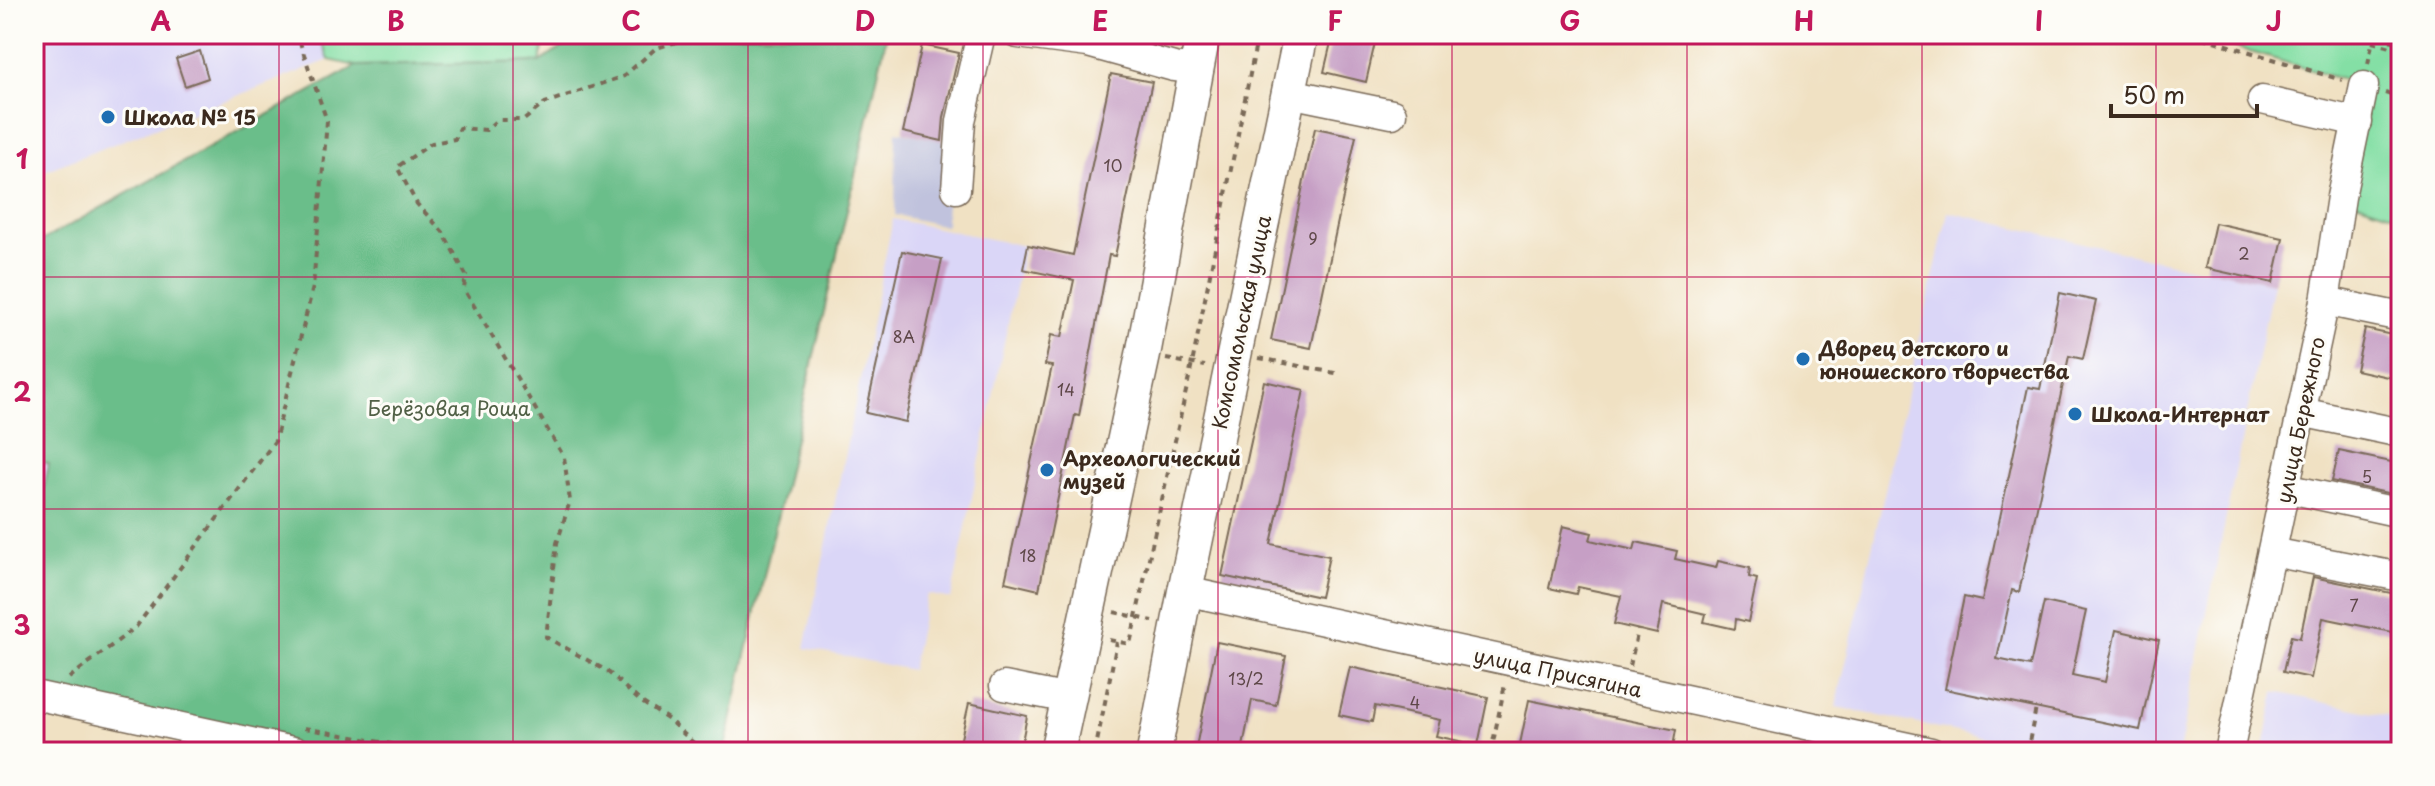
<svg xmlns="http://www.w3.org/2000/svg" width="2435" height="786" font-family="'Playpen Sans',sans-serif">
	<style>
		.built { fill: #dad6f7 }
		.industrial { fill: #c0c2dd }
		.green { fill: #84dfa5; stroke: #608462; stroke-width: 2 }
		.forest { fill: #6bbe8a; stroke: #537454; stroke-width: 2 }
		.building { fill: #c69fc5 }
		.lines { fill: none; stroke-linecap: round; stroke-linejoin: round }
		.minor-casing { stroke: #7a6a58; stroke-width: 31 }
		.major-casing { stroke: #7a6a58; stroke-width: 37 }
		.path { stroke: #7a6a58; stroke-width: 4; stroke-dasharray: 6 6; stroke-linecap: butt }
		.minor { stroke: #fff; stroke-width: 28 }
		.major { stroke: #fff; stroke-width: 34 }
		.grid { fill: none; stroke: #c2185b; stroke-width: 2; stroke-opacity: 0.55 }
		.poi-dot { fill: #1f6fb2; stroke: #fdfcf7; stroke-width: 3 }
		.labels { text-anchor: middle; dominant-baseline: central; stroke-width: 6; stroke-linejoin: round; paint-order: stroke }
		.number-label { font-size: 16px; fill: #5e4748 }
		.poi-label { font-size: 20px; font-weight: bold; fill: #3b2a1e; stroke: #fdfcf7; text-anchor: start }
		.street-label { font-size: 20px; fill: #3b2a1e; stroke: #fdfcf7 }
		.park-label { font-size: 20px; fill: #516046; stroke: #fdfcf7 }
		.neatline { fill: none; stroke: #c2185b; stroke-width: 3 }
		.grid-label { font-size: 26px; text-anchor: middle; font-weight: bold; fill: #c2185b }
	</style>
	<rect width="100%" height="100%" fill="#fdfcf7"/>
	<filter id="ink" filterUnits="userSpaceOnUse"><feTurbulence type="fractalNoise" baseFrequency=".0125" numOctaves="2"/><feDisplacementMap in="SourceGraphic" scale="16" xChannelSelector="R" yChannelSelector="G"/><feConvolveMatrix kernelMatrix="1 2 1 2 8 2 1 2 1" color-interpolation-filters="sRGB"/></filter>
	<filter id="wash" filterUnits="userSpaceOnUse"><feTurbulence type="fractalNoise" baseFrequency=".006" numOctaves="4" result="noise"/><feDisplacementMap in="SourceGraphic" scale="32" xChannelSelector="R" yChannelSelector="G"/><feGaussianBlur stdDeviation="1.8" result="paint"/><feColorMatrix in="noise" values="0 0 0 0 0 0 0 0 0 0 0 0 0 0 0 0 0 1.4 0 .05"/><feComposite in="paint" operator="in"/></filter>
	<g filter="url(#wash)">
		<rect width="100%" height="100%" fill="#f0e1c3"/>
		<g class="built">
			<path d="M34,34H319L329,60L34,175Z"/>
			<path d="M1948,212L2197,269L2205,268L2273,283L2179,752H2056L1836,707Z"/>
			<path d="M893,219L1024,246L951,599L927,594L911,670L805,648Z"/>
			<path d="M34,460L49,464L34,533Z"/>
			<path d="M2275,692L2401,719V752H2263Z"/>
		</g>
		<path class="industrial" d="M896,131L947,142L946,226L895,215Z"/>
		<g class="green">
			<path d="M319,34H546L540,62L356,66L329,60Z"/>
			<path d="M2191,34H2401V217L2341,197L2364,86Z"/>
		</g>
		<path class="forest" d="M583,34H887L724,752H328L34,691V533L49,464L34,460V245L356,66L540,62Z"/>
		<g id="blocks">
			<g class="building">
				<path d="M1333,34H1377L1366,82L1324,72Z"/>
				<path d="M922,45L959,53L944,117L942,141L903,132Z"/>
				<path d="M200,51L208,78L185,86L176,59Z"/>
				<path d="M1111,74L1152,82L1115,256L1109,255L1079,416L1075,415L1039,590L1005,582L1052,366L1045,365L1051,335L1062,337L1074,280L1023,269L1028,245L1073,255Z"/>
				<path d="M1315,128L1356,136L1311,348L1271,340Z"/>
				<path d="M2215,223L2283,238L2273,283L2205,268Z"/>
				<path d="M902,251L942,259L906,422L866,413Z"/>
				<path d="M2060,293L2096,301L2083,359L2069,356L2019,592L2012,590L1997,659L2030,666L2044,602L2086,611L2072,675L2105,682L2116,630L2159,640L2140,730L1945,689L1964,597L1982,601L2028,387L2040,389Z"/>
				<path d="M2365,329L2401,337V380L2356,370Z"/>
				<path d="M1264,381L1304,390L1271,544L1329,556L1320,597L1222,576Z"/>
				<path d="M2339,451L2401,464V496L2332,481Z"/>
				<path d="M1563,526L1592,533L1590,540L1634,550L1636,542L1677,551L1675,559L1716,568L1718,561L1750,568L1749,577L1757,579L1748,622L1736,619L1735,629L1704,622L1706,614L1663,604L1657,634L1614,624L1621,596L1578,587L1576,594L1549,588Z"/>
				<path d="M2313,577L2401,595V634L2323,618L2311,678L2283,672L2291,636L2300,638Z"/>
				<path d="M1217,642L1286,656L1276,705L1252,700L1242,752H1195Z"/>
				<path d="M1350,667L1488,697L1478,745L1436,736L1440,720L1375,706L1372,722L1339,715Z"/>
				<path d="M1529,700L1676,730L1672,752H1616L1563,741L1560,752H1534L1519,749Z"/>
				<path d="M969,703L1027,716L1020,752H958Z"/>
			</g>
		</g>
	</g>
	<g filter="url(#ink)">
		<use href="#blocks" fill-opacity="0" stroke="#7a6a58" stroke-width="2"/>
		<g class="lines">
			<g class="minor-casing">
				<g id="minor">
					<path d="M1018,34L1088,43L1174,67L1196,70"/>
					<path d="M1289,93L1392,114"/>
					<path d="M2262,100L2358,122"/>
					<path d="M956,189L961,121L981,34"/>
					<path d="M2325,301L2401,317"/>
					<path d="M2301,412L2401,433"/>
					<path d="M2285,488L2401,513"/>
					<path d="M2272,552L2401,577"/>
					<path d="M1185,591L1931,752"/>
					<path d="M1004,686L1069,699"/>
					<path d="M34,695L297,752"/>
					<path d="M2229,752L2325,301L2341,197L2364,86"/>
				</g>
			</g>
			<g class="major-casing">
				<g id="major">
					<path d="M1057,752L1143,355L1203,34"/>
					<path d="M1154,752L1185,591L1301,34"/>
				</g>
			</g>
			<g class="path">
				<path d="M2191,34L2342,80"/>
				<path d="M2398,34L2401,35"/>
				<path d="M2372,42L2391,47L2393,34"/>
				<path d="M2368,64L2374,34"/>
				<path d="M2385,93L2401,98"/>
				<path d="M1259,358L1340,374"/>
				<path d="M1166,359L1205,366"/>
				<path d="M1114,612L1153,621"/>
				<path d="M1109,640L1130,644L1192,364L1258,34"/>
				<path d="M1630,666L1638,630"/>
				<path d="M69,678L136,627L275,441L313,287L327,121L297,34"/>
				<path d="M304,728L435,752"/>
				<path d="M703,752L669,720L640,701L607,671L546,637L557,543L570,501L564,457L464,289L466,275L443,232L417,204L397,167L432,143L455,139L460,128L486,130L497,120H524L545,103L624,76L656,48L691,38L788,36L796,34"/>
				<path d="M1095,752L1117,642"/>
				<path d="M1491,752L1505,684"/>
				<path d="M2027,752L2036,708"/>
			</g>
			<use href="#minor" class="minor"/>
			<use href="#major" class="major"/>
		</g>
	</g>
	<path class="grid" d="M279,34V752M513,34V752M748,34V752M983,34V752M1218,34V752M1452,34V752M1687,34V752M1922,34V752M2156,34V752M34,277H2401M34,509H2401"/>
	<g class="poi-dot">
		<circle cx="108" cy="117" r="8"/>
		<circle cx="1803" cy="359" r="8"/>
		<circle cx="2075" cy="414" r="8"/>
		<circle cx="1047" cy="470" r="8"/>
	</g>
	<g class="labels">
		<g class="number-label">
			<text x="1113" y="165">10</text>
			<text x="1313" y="238">9</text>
			<text x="2244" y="253">2</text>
			<text x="904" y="336">8А</text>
			<text x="1066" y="389">14</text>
			<text x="2367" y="476">5</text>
			<text x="1028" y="555">18</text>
			<text x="2354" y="605">7</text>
			<text x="1246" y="678">13/2</text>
			<text x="1415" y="702">4</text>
		</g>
		<g class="poi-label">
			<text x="124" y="117">Школа № 15</text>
			<text x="1819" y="348">Дворец детского и<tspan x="1819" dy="23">юношеского творчества</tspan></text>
			<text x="2091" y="414">Школа-Интернат</text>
			<text x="1063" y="458">Археологический<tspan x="1063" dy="23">музей</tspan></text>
		</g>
		<g class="street-label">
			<text transform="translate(1241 322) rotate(-78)">Комсомольская улица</text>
			<text transform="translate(2300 420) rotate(-78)">улица Бережного</text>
			<text transform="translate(1558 672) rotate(12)">улица Присягина</text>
		</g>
		<g class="park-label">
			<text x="449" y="408">Берёзовая Роща</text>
		</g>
	</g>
	<rect width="2435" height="786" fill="none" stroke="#fdfcf7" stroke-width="88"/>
	<path d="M2111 104v12h146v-12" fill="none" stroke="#3b2a1e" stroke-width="4"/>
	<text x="2123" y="104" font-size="24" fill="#3b2a1e" stroke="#fdfcf7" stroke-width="6" paint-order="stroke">50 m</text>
	<rect x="44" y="44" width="2347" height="698" class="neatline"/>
	<g class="grid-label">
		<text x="161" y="31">A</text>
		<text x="396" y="31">B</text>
		<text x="631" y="31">C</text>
		<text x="865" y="31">D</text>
		<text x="1100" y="31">E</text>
		<text x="1335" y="31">F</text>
		<text x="1570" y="31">G</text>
		<text x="1804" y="31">H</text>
		<text x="2039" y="31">I</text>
		<text x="2274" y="31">J</text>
		<text x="22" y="169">1</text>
		<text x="22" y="402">2</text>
		<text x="22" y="635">3</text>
	</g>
</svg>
